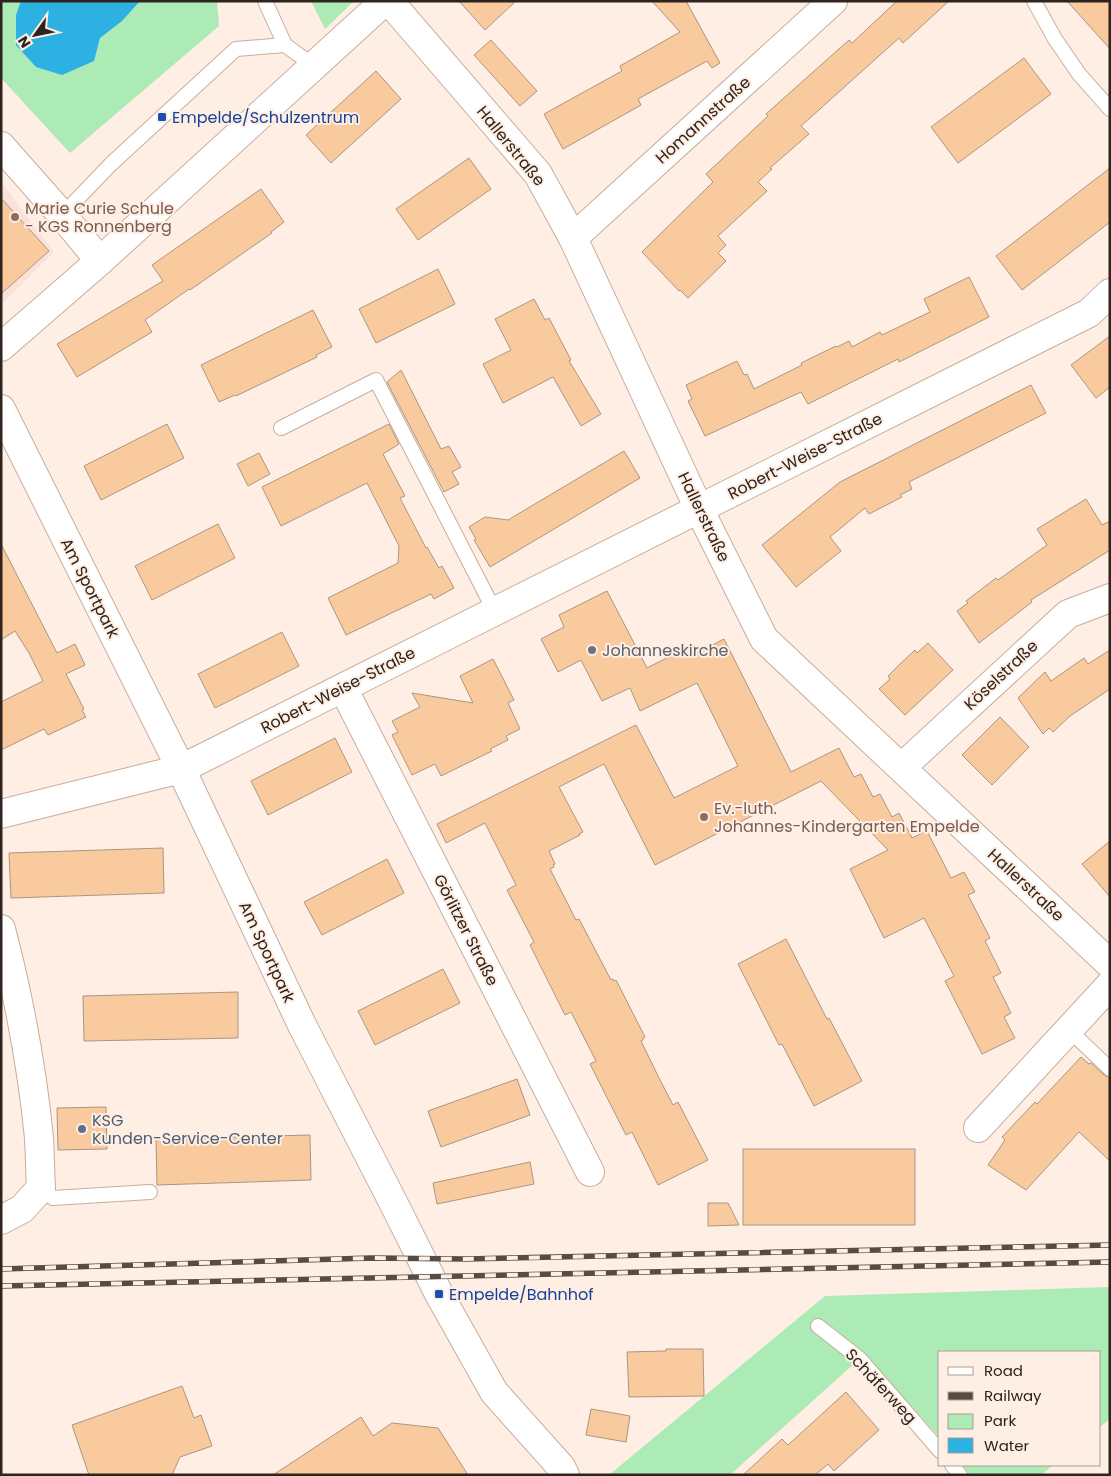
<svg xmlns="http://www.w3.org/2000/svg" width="1111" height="1476" font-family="Poppins,sans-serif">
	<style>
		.education { fill: #fae1d9 }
		.green { fill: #acebb6 }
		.water { fill: #2cb1e2 }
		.building { fill: #f8ca9e; stroke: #ab9682 }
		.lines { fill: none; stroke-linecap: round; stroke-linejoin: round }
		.service-casing { stroke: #c7ae9d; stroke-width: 16 }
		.minor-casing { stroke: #c7ae9d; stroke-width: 30 }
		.service { stroke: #fff; stroke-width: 14 }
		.minor { stroke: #fff; stroke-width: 28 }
		.rail-casing { stroke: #574c44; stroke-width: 5.5 }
		.rail { stroke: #feeee3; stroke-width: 4; stroke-dasharray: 11; stroke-linecap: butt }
		.transit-dot { fill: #1a4fb4; stroke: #feeee3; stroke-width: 2 }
		.education-dot { fill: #8d6e63; stroke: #feeee3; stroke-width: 2 }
		.worship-dot { fill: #6b7280; stroke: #feeee3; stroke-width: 2 }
		.service-dot { fill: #5c6f8a; stroke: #feeee3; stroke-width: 2 }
		.labels { text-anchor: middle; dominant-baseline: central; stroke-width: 4; stroke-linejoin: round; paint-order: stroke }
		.transit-label { font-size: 16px; fill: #164399; stroke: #feeee3; text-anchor: start }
		.street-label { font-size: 16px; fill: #2e241d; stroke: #feeee3 }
		.education-label { font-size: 16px; fill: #785e54; stroke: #feeee3; text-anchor: start }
		.worship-label { font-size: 16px; fill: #5b616d; stroke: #feeee3; text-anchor: start }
		.service-label { font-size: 16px; fill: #4e5e75; stroke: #feeee3; text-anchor: start }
	</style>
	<rect width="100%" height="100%" fill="#feeee3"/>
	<path class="education" d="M1,182L54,252L1,305Z"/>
	<g class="green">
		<path d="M1,1H217L219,26L70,153L1,78Z"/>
		<path d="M311,1H354L325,29Z"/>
		<path d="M1110,1287V1419L1100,1427V1352H940V1438L865,1354L730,1475H609L825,1296Z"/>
		<path d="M962,1465H1053L1041,1475H970Z"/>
	</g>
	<path class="water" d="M21,1H140L122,21L100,38L94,61L62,75L36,67L16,45V15Z"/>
	<g class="building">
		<path d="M459,1H516L485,30Z"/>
		<path d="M652,1H686L720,63L712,68L707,61L638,99L641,105L563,149L544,114L622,71L620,66L680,32Z"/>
		<path d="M897,1H949L903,43L899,38L801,126L809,134L770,168L772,169L758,182L767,191L718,236L726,245L718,253L726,261L688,298L680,290L679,291L642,252L713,182L706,174L768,116L766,114L849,40L852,43Z"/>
		<path d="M1067,1H1110V49Z"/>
		<path d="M491,40L537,91L520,106L474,55Z"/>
		<path d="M1024,58L1051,94L958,163L931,127Z"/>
		<path d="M376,71L401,99L331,163L306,135Z"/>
		<path d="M469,158L491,189L418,240L396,209Z"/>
		<path d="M1110,168V222L1022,290L996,256Z"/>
		<path d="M261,189L284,222L271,232L272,233L190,290L189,289L145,320L152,332L77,377L57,344L163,281L152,265Z"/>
		<path d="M1,198L49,251L1,294Z"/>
		<path d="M438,269L455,304L376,343L359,309Z"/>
		<path d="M969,277L989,317L899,362L898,359L808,404L801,392L705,436L688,401L692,399L686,385L737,361L744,375L747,374L754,389L802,365L801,363L836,346L837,347L849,341L852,347L880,332L882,335L930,312L924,299Z"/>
		<path d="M534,299L545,320L549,318L571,360L569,361L601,414L581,426L553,377L503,403L483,364L511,350L495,319Z"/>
		<path d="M313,310L332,347L316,355L317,357L236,396L235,395L219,402L201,365Z"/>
		<path d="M1110,336V387L1096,398L1071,365Z"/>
		<path d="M401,370L441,449L449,446L461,467L452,472L459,484L444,492L387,382Z"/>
		<path d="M1031,385L1046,413L909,482L912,489L900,495L902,497L869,514L865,508L830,537L841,551L796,587L762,545L840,482Z"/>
		<path d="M167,424L184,458L101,500L84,466Z"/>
		<path d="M389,424L399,444L383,454L405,496L400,498L426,548L427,547L439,568L442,566L454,588L434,599L431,594L346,635L328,598L398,563L399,546L367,483L281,526L262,487Z"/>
		<path d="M624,451L640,478L490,567L474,540L476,539L469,527L485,517L508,520Z"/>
		<path d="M259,453L270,474L248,486L237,464Z"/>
		<path d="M1086,499L1102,525L1110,521V550L1031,600L1032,602L979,643L957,611L968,603L966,601L996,578L998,580L1047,545L1037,529Z"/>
		<path d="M218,524L235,558L152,600L135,566Z"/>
		<path d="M1,544L57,653L75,644L85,665L66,674L84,709L82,710L86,717L48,735L44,729L1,750V702L43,681L29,653L15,631L1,640Z"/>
		<path d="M607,591L647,668L690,646L695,654L724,639L791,772L839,748L854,777L861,774L873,797L880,794L892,817L899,813L912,838L927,831L951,878L964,872L975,892L968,895L990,938L985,941L1001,973L993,977L1011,1013L1004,1017L1015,1038L982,1054L945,981L954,976L924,918L884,938L850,869L888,850L821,781L655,865L604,764L559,787L583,832L579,834L580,835L549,851L555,864L553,865L554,867L550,869L576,920L579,919L611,980L613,979L614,981L616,980L645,1037L643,1038V1040L641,1041L660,1080L673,1105L678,1102L708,1160L658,1185L632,1132L626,1135L590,1064L596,1061L571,1012L565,1015L530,945L534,942L507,890L516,885L485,823L446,843L437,824L636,725L674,798L738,766L697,683L640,711L630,688L602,701L581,660L558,672L541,639L564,627L559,615Z"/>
		<path d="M282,632L299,666L215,708L198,674Z"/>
		<path d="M928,643L953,670L905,715L879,689L890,679L888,676L900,664L915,650L917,653Z"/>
		<path d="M1110,650V689L1070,716L1053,732L1049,728L1043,734L1018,698L1045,672L1051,681L1084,658L1088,664Z"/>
		<path d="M493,659L514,700L508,703L520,729L506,736L508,740L490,749L492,751L441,776L435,764L412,775L392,735L398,732L392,721L420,707L412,693L473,703L460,676Z"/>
		<path d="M1000,717L1029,747L992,785L962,755Z"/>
		<path d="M335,738L352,772L268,815L251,781Z"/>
		<path d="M1110,841V897L1082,864Z"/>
		<path d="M163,848L164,893L11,898L9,853Z"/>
		<path d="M387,859L404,893L322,935L304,902Z"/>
		<path d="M786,939L827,1019L829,1018L862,1081L814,1106L782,1044L779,1045L738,964Z"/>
		<path d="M443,969L460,1003L375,1045L358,1011Z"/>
		<path d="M238,992V1038L84,1041L83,996Z"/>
		<path d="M1081,1057L1089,1064L1091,1063L1104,1075L1110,1078V1161L1079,1132L1026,1190L988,1165L1005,1140L1002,1137L1035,1102L1037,1104Z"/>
		<path d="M517,1079L530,1115L441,1147L428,1111Z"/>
		<path d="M106,1107L107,1149L58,1150L57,1108Z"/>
		<path d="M310,1135L311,1180L157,1185L156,1139Z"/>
		<rect x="743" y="1149" width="172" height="76"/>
		<path d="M530,1162L534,1184L437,1204L433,1183Z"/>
		<path d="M708,1203H728L739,1225L708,1226Z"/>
		<path d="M666,1349H703L704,1396L629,1397L627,1352L666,1351Z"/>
		<path d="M182,1386L194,1418L201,1415L212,1446L180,1457L172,1475H89L72,1425Z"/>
		<path d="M846,1392L879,1430L834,1471L828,1464L815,1475H743L782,1439L788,1445Z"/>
		<path d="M591,1409L630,1416L626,1442L586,1435Z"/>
		<path d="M361,1417L373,1436L392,1423L438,1428L468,1475H273Z"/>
	</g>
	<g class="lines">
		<g class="service-casing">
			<g id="service">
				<path d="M265,1L285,45"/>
				<path d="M1034,1L1055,39L1079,74L1110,109"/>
				<path d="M62,215L111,164L236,49L285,45L314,66"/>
				<path d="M281,428L376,380L495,612"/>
				<path d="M1068,1029L1110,1069"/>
				<path d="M41,1188L53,1198L150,1192"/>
				<path d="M818,1326L860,1359L940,1451"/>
				<path d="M952,1465L960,1475"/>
			</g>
		</g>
		<g class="minor-casing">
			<g id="minor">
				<path d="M389,1L538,174L573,238L699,509L764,639L1110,964"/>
				<path d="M1,146L62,215L100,261"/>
				<path d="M573,238L833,1"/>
				<path d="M1,347L100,261L385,1"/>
				<path d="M1,409L181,769L302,1025L395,1206L439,1294L494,1392L561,1467L565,1475"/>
				<path d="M343,688L590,1172"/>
				<path d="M902,767L1068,614L1110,598"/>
				<path d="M1,814L181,769L1089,313L1110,293"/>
				<path d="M1,929C19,998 32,1067 39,1138C40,1154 40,1171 41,1188L22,1209L1,1220"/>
				<path d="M978,1128L1110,985"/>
			</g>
		</g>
		<use href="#service" class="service"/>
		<use href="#minor" class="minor"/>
		<g class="rail-casing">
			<g id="rail">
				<path d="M1,1269L371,1258L466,1259L1110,1245"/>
				<path d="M1,1286L1110,1262"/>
			</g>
		</g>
		<use href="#rail" class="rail"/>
	</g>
	<g class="transit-dot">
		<rect x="157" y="112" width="10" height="10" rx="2.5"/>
		<rect x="434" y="1289" width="10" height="10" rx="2.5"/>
	</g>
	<g class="education-dot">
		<circle cx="15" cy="217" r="5"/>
		<circle cx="704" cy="817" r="5"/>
	</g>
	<circle class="worship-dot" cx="592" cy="650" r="5"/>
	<circle class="service-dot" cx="82" cy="1129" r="5"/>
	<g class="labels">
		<g class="transit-label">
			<text x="172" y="117">Empelde/Schulzentrum</text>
			<text x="449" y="1294">Empelde/Bahnhof</text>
		</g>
		<g class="street-label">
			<text transform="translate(703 120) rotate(-42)">Homannstraße</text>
			<text transform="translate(511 146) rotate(51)">Hallerstraße</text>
			<text transform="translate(805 456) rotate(-27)">Robert-Weise-Straße</text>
			<text transform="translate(704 517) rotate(64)">Hallerstraße</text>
			<text transform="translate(90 588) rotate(63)">Am Sportpark</text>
			<text transform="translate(1001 675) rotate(-43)">Köselstraße</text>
			<text transform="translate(338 690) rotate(-27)">Robert-Weise-Straße</text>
			<text transform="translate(1026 885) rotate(43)">Hallerstraße</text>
			<text transform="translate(466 930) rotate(63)">Görlitzer Straße</text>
			<text transform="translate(267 952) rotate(65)">Am Sportpark</text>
			<text transform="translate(881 1386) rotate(47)">Schäferweg</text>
		</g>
		<g class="education-label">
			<text x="25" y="208">Marie Curie Schule<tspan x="25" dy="18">- KGS Ronnenberg</tspan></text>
			<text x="714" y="808">Ev.-luth.<tspan x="714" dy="18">Johannes-Kindergarten Empelde</tspan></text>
		</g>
		<g class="worship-label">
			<text x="602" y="650">Johanneskirche</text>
		</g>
		<g class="service-label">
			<text x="92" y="1120">KSG<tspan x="92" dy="18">Kunden-Service-Center</tspan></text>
		</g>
	</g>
	<rect width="1111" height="1476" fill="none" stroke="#2e241d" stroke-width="5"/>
	<rect x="938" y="1351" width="162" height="115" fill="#feeee3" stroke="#ab9d94"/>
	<rect x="948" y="1367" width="25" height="8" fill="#ffffff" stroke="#ab9d94"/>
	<text x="984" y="1376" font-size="15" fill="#2e241d">Road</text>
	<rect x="948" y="1392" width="25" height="8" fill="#574c44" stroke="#ab9d94"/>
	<text x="984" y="1401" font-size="15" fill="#2e241d">Railway</text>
	<rect x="948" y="1414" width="25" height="15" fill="#acebb6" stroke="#ab9d94"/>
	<text x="984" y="1426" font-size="15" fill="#2e241d">Park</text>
	<rect x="948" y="1438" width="25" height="15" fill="#2cb1e2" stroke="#ab9d94"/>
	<text x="984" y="1451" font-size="15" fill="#2e241d">Water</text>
	<g transform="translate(35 35) rotate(237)" stroke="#feeee3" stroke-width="4" paint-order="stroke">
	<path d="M0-4L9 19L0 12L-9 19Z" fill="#2e241d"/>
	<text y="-8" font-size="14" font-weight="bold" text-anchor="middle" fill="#2e241d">N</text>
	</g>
</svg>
